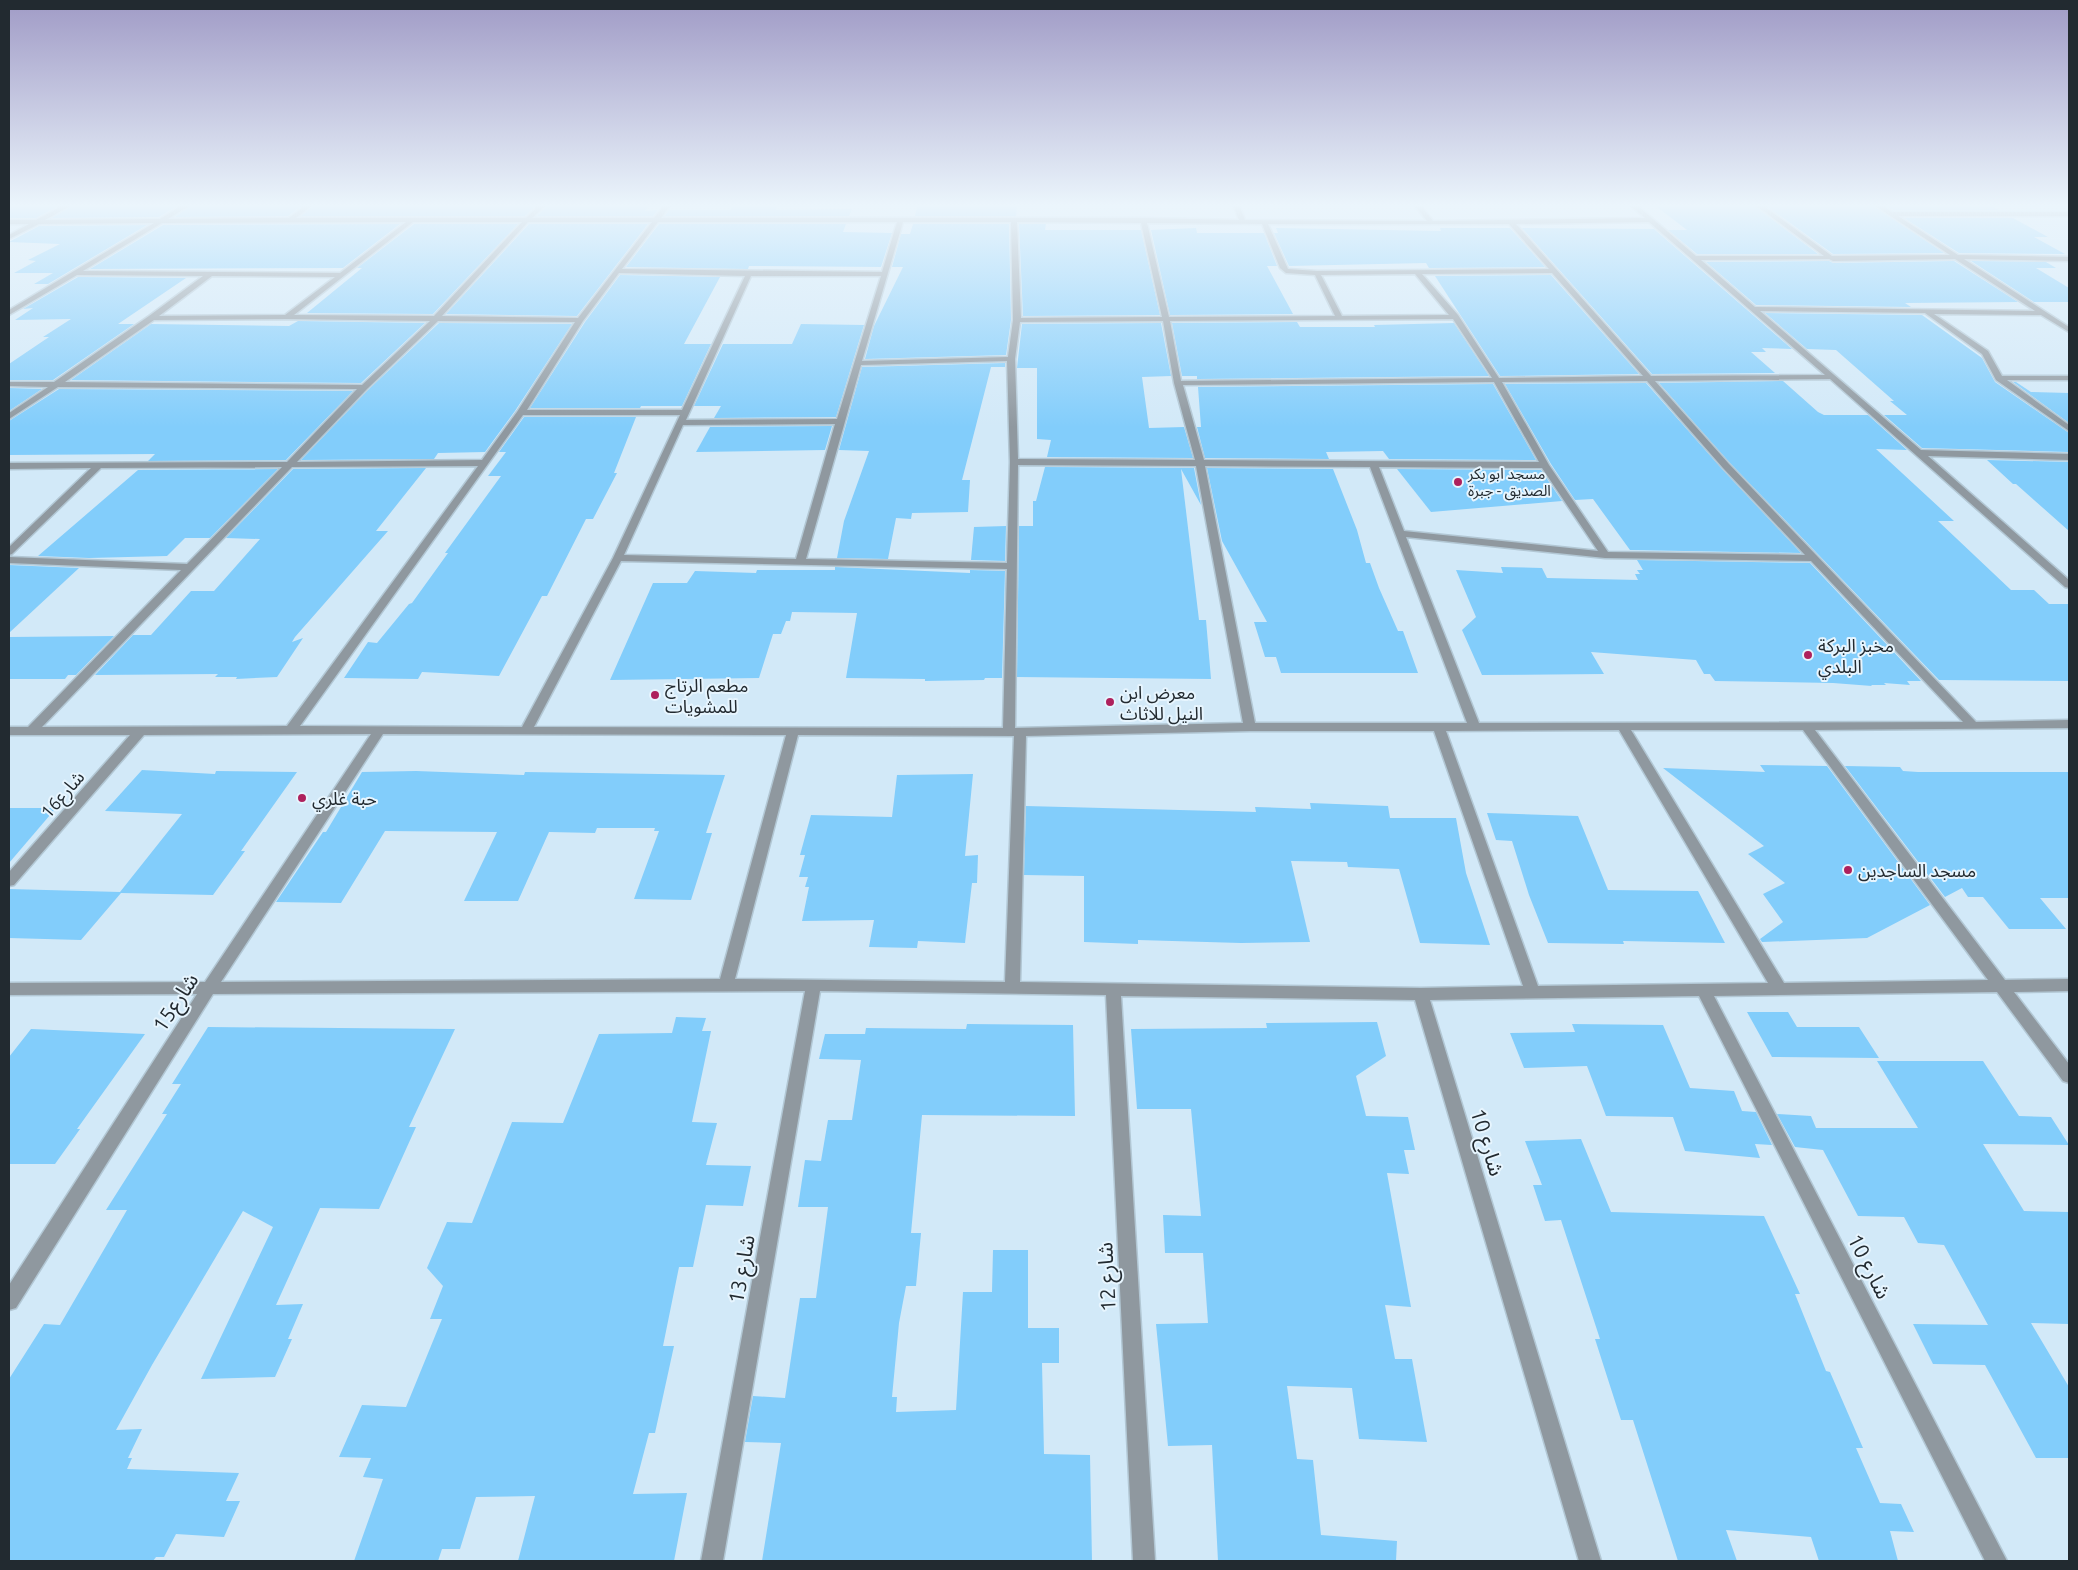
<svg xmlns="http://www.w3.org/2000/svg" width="2078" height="1570" font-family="Ubuntu,'Noto Sans Arabic',sans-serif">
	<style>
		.building { fill: #82cdfb }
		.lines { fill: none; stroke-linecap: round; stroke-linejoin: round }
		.minor-casing { stroke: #b2c7d4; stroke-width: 3 }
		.minor { fill: #8f989f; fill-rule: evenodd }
		.poi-dot { fill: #ae215d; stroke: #e7f5fe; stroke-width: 2 }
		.labels { text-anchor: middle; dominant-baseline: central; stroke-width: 4; stroke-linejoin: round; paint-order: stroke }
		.far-poi-label { font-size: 15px; fill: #222a30; stroke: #e7f5fe; text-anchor: start }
		.poi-label { font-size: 18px; fill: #222a30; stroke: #e7f5fe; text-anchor: start }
		.street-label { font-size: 18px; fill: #222a30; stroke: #e7f5fe }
		.near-street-label { font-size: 21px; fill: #222a30; stroke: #e7f5fe }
	</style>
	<rect width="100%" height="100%" fill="#d2e9f8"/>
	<g class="building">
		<path d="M9,207H56L36,218H9Z"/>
		<path d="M70,207H175L159,217L52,218Z"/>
		<path d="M189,207H300L288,216L175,217Z"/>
		<path d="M312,207H534L525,216H301Z"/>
		<path d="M546,207H648L645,211L658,210L653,216H537Z"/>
		<path d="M732,207H777L776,210L852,209L849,216H665L669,210H730Z"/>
		<path d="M917,207H1017L1016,216H915Z"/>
		<path d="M1657,207H1756L1818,254H1697L1668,230H1687Z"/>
		<path d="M1768,207H1875L1944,253L1833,254Z"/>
		<path d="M1888,207H1994L1999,210H1893Z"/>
		<path d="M1904,218H2013L2048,237H2034L2065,254L1959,253Z"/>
		<path d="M400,224L343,268L90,269L163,225Z"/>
		<path d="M414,224H518L433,314L307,313L362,268H357Z"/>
		<path d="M529,224H648L577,316L446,314Z"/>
		<path d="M659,224H846L843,232L892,233L881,267L749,266L748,269L626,267Z"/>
		<path d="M913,224H1009L1011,320L1006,355L865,359L874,326L903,267H892L901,234H910Z"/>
		<path d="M1019,224H1046L1045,230H1141L1160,315L1023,316Z"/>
		<path d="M147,225L48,284H34L53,273H14L36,261L28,260L60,244L9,242L39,226Z"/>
		<path d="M1196,228L1197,233H1264L1277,266H1267L1293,314L1170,315L1151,230Z"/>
		<path d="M1276,228L1441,231L1440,228H1510L1545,267L1429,268L1426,263L1289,266L1274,233H1278Z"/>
		<path d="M1522,228L1654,229L1792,349L1762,348L1766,352H1751L1775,373L1652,374Z"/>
		<path d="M1829,261L1833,263L1954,261L2018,302L1905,303L1911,307L1756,305L1706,262Z"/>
		<path d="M1971,261L2046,262L2056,268H2036L2069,288V302H2034Z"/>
		<path d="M620,275L720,277L684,344H711L682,406H641L640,408H530L585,322Z"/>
		<path d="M1551,275L1639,374L1500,376L1435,276Z"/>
		<path d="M78,277L186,278L118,324H134L53,380H9V364L49,337H43L71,319L15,320L33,308L23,309Z"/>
		<path d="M1765,313L1922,315L1982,358L1995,382L2069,433V452L1922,448L1884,415H1907L1890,401H1894L1836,350L1807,349Z"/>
		<path d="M298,321L425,323L361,383L71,380L151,324L289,326Z"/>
		<path d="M1297,322L1300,327H1375L1374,325L1454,323L1489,376L1197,379V376H1182L1172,323Z"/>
		<path d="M439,323L572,324L515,411L485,452L438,453L434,459L301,460L368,390Z"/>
		<path d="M1161,323L1171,376L1142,377L1149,428L1184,427L1193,458L1047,457L1051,440L1037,439V368H1017L1022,324Z"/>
		<path d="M801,324L864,325L836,417L714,418L721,406H694L723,344H792Z"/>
		<path d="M1005,363V367H991L962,480H970L968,512L912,513L911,519L896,518L888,559L837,558L844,521L869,451L839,450L862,367Z"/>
		<path d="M1783,381L1818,412L1824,415H1868L1907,450L1876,449L1954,521H1938L2011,590H2034L2049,604H2069V681L1939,680L1730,463L1659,383Z"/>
		<path d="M2013,382H2016L2031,392L2069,393V423Z"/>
		<path d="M1646,383L1722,469L1801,553L1630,550L1593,499L1575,500L1551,464L1505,384Z"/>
		<path d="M1493,384L1536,460L1389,459L1383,451L1326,452L1329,459L1205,458L1197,427H1201L1198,387Z"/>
		<path d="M9,388L42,389L9,411Z"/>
		<path d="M59,389L353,391L286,460L148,461L155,454L9,455V421Z"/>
		<path d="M524,417H636L614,473H617L593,519H586L547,596H542L499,676L422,672L418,679L344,678L368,642L377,643L409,604L412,603L448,553H445L501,476H488L506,452H499Z"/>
		<path d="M832,426L825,450L696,452L710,427Z"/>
		<path d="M1987,460L2069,462V531L2016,484H2013Z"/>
		<path d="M1045,467L1194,468L1201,505L1181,469L1199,620H1206L1211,679L1017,677L1019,526H1033V501H1036Z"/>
		<path d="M426,468L376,531H388L295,637L292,642L303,638L277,677L236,679L237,677H215L218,674L95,675L133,635H151L191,591H214L260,539L226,538L293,469Z"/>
		<path d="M1207,468L1333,469L1357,530L1366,563H1370L1379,588L1398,631H1403L1418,673H1281L1276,657H1265L1254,622H1267L1222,541Z"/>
		<path d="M278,469L210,538H185L167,556L89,558L38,556L138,470Z"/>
		<path d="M1397,469L1541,470L1562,501L1431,512Z"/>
		<path d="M1006,526L1005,561L971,560L974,527Z"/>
		<path d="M1637,560L1810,563L1921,681H1907L1910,685L1884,683L1886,685H1871L1872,686L1833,683L1715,681L1710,674H1704L1696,660L1591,652L1604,674L1482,675L1462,630L1476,617L1456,570L1503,573L1501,567L1542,568L1547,578L1638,580L1635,574H1640L1637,570H1643Z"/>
		<path d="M9,565L79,568L9,633Z"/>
		<path d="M835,567L970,573V570L1005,571L1002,678H985L984,680L925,681V679L846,678L857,613L792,612L790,621H786L781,634H773L759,678L610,680L653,583H687L695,571L756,573L757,570H835Z"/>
		<path d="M114,636L76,675H68L65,679H9V637Z"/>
		<path d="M1760,765L1827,766L1930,905L1867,938L1762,942L1760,939L1783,922L1763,894L1785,883L1748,854L1764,846L1663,768L1765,772Z"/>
		<path d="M1845,766L1900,767L1903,771L1918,772H2069V898H2040L2066,929H2009L1983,897H1968L1962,888L1945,897Z"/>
		<path d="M142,770L215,774L216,771L297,772L241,851H245L213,895L121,893L81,940L9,938V889L120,892L182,814L105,811Z"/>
		<path d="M416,771L524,775L525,772L725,775L706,833H712L691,900L634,899L659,831H654L655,828H597L595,833L549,832L518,901H464L497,832L385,831L341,903L276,902L323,832H326L362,772Z"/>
		<path d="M973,774L965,856L978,855L977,883H972L965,943L918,941L917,948L869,947L874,920L802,921L809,887H805L808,877H799L805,855H800L811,815L892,817L897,775Z"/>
		<path d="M1310,803L1388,806L1390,818H1456L1466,873L1490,945L1420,943L1399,869L1348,867L1347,862L1291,861L1310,942L1241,943L1138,940V944L1084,942V876L1024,875L1026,806L1256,812L1255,807L1311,809Z"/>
		<path d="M9,808H56L9,863Z"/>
		<path d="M1487,813L1578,816L1608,890L1698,891L1725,943L1623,941L1624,944L1548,943L1529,895L1512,841L1496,840Z"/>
		<path d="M1747,1012H1788L1797,1027H1859L1879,1058L1772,1057Z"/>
		<path d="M676,1017L706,1018L702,1031H711L692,1122L717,1123L706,1165L751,1166L743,1206L706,1205L693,1267H679L663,1346H674L655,1433H649L633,1494L687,1493L674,1561H518L535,1496L476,1497L460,1549H442L438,1561H354L383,1479L363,1477L371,1458L339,1457L362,1405L406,1407L442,1319H430L443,1286L427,1268L447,1222L472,1223L512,1122L563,1123L599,1034L672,1033Z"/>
		<path d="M1377,1022L1386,1056L1356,1076L1366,1116L1408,1117L1415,1150H1404L1409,1174L1387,1173L1411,1307L1385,1305L1395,1359H1412L1427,1442L1359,1439L1352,1388L1287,1386L1297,1459L1313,1460L1321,1535L1397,1541L1396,1561H1218L1212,1445L1168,1446L1156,1324L1208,1323L1203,1253H1165L1163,1215L1201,1216L1191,1109H1137L1131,1029L1267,1028L1266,1023Z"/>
		<path d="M967,1024L1073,1025L1075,1116L922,1115L911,1233H921L916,1286H906L899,1323L892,1397H897L896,1412L956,1410L963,1292H992L993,1250H1028V1328H1059V1363H1042L1044,1454L1090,1455L1092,1561H762L781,1443L745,1442L753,1396L785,1398L800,1298H816L828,1207H798L805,1160L821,1161L828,1120H852L861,1060L819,1059L825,1034H865L866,1028L966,1029Z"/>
		<path d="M1572,1024L1663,1025L1690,1088L1734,1091L1742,1111L1756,1112L1772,1145L1755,1144L1760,1158L1685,1151L1673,1117L1606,1116L1587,1066L1524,1068L1510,1033L1575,1032Z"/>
		<path d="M208,1027L455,1029L409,1127H416L379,1209L320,1208L276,1305L303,1304L288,1339H292L275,1377L201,1379L273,1227L243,1211L152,1365L116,1430L142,1429L128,1458H132L127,1469L239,1473L226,1501H240L224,1537L176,1534L164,1557H156L153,1561H9V1379L44,1324L60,1325L127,1210H106L167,1114H162L181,1084H172Z"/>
		<path d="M31,1029L145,1034L77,1129H80L55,1164H9V1057Z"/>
		<path d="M1877,1061H1983L2019,1116L2051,1117L2069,1145L1983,1144L2024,1211L2069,1212V1324L2031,1323L2069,1387V1458H2036L1985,1365L1933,1364L1913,1324L1988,1325L1944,1245L1918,1243L1904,1217L1858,1216L1823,1150L1795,1147L1777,1114L1811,1116L1816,1128H1918Z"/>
		<path d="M1581,1139L1611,1212L1764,1216L1800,1294H1795L1826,1371L1830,1372L1863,1448H1856L1880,1503L1901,1504L1914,1532L1890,1531L1898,1561H1819L1811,1537L1726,1530L1737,1561H1678L1633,1420H1621L1595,1339H1600L1561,1220L1545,1221L1533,1185H1542L1525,1141Z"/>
	</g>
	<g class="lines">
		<g class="minor-casing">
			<path id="minor" d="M60,207H68L45,220L160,219L179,207H187L168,219L289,218L303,207H310L296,218H526L537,207H544L532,218H654L663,207H669L661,218H1143L1239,220L1234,207H1240L1245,220L1427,221L1416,207H1422L1433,221L1645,218L1632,207H1639L1696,256H1824L1758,207H1765L1832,256L1950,255L1877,207H1884L1892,212H2069V216H1898L1958,255L2069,257V261L1964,259L2069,327V332L2041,315L1934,314L1988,351L2002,376H2069V380H2007L2069,425V431L1996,380L1982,354L1925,313L1760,311L1921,450L2069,454V460L1928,456L2069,580V588L2065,587L1830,379L1655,381L1729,464L1976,722L2069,720V728L1815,730L2005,980L2069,979V991L2014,992L2069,1064V1083L2063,1081L1997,992L1714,996L2007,1561H1985L1699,996L1430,1000L1601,1561H1579L1415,1000L1121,996L1155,1561H1133L1106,995L820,991L723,1561H701L805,991L213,994L16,1308L9,1310V1285L197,994L9,995V983L205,982L371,734L144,735L14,885L9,886V872L130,735H9V727H28L181,570L9,563V557L187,564L282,467L101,468L12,554L9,555V547L91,468L9,469V463L287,462L357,389L58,387L9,419V413L48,387L9,386V382H54L149,316L203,276L77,275L9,315V310L154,223L39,224L9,239V235L29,224H9V220H36ZM406,222L340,273L83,271L162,223ZM413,222H522L434,316L294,315ZM528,222H652L578,318L442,316ZM658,222H897L882,272L622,269ZM903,222H1011L1013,320L1008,357L862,361ZM1017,222L1141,223L1162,317L1021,318ZM1649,222L1825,375L1651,376L1516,224ZM1147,223L1262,224L1280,268L1286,273L1315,275L1335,316L1169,317ZM1268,224H1509L1549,269L1317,271L1288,269ZM1829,259L1833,261L1955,259L2035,311L1755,307L1701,260ZM619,273L745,276L682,410H527L583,321ZM1552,273L1643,376L1499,378L1458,315L1422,274ZM1415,274L1449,315L1342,316L1321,275ZM212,276L335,277L285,315L159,316ZM751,276H881L837,419L686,420ZM287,319L430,321L362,385L65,382L154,320ZM1453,319L1492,378L1181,381L1170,321ZM438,321L575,322L517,412L482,460L297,462L367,389ZM1163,321L1174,383L1195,460L1018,459L1015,359L1020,322ZM1007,361L1010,462L1007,563L806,559L861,365ZM1647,381L1723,468L1805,555L1608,552L1549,465L1502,382ZM1494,382L1539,462L1204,460L1183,385ZM523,415H680L613,558L522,727L300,726ZM835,424L796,559L624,555L683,425ZM1018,465L1196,466L1243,723L1015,728ZM478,466L287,726L42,727L292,467ZM1205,466L1370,467L1467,723H1255ZM1379,467L1542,468L1598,551L1404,531ZM1406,537L1605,558L1811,561L1963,722L1479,723ZM621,561L1007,569L1003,728L534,727ZM1619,730L1768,983L1538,986L1446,731ZM1631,730H1803L1988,980L1784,983ZM1250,731H1434L1523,986L1421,988L1020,982L1026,736ZM383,734L786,735L720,979L221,982ZM798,735L1014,736L1005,982L735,979Z"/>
		</g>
		<use href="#minor" class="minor"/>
	</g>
	<linearGradient id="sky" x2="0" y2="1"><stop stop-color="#a09bc6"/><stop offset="0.48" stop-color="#ebf5fc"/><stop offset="1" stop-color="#ebf5fc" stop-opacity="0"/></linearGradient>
	<rect width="2078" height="427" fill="url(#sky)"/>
	<g class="poi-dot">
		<circle cx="1458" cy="482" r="5"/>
		<circle cx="1808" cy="655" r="5"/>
		<circle cx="655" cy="695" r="5"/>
		<circle cx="1110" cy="702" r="5"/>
		<circle cx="302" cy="798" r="5"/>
		<circle cx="1848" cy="870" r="5"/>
	</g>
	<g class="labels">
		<g class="far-poi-label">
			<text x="1468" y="473">مسجد ابو بكر<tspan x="1468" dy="17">الصديق - جبرة</tspan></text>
		</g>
		<g class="poi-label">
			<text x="1818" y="645">مخبز البركة<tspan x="1818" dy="21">البلدي</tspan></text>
			<text x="665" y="685">مطعم الرتاج<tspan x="665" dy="21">للمشويات</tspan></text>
			<text x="1120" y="692">معرض ابن<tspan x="1120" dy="21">النيل للاثاث</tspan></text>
			<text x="312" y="798">حبة غلري</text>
			<text x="1858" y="870">مسجد الساجدين</text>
		</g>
		<g class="street-label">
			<text transform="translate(62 794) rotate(-49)">شارع16</text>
		</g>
		<g class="near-street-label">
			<text transform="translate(175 1002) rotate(-57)">شارع15</text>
			<text transform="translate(1488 1142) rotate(73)">شارع 10</text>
			<text transform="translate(1870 1266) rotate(63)">شارع 10</text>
			<text transform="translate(741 1269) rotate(-80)">شارع 13</text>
			<text transform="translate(1106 1277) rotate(-93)">شارع 12</text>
		</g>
	</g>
	<rect width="2078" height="1570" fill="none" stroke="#222a30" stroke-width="20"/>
</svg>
